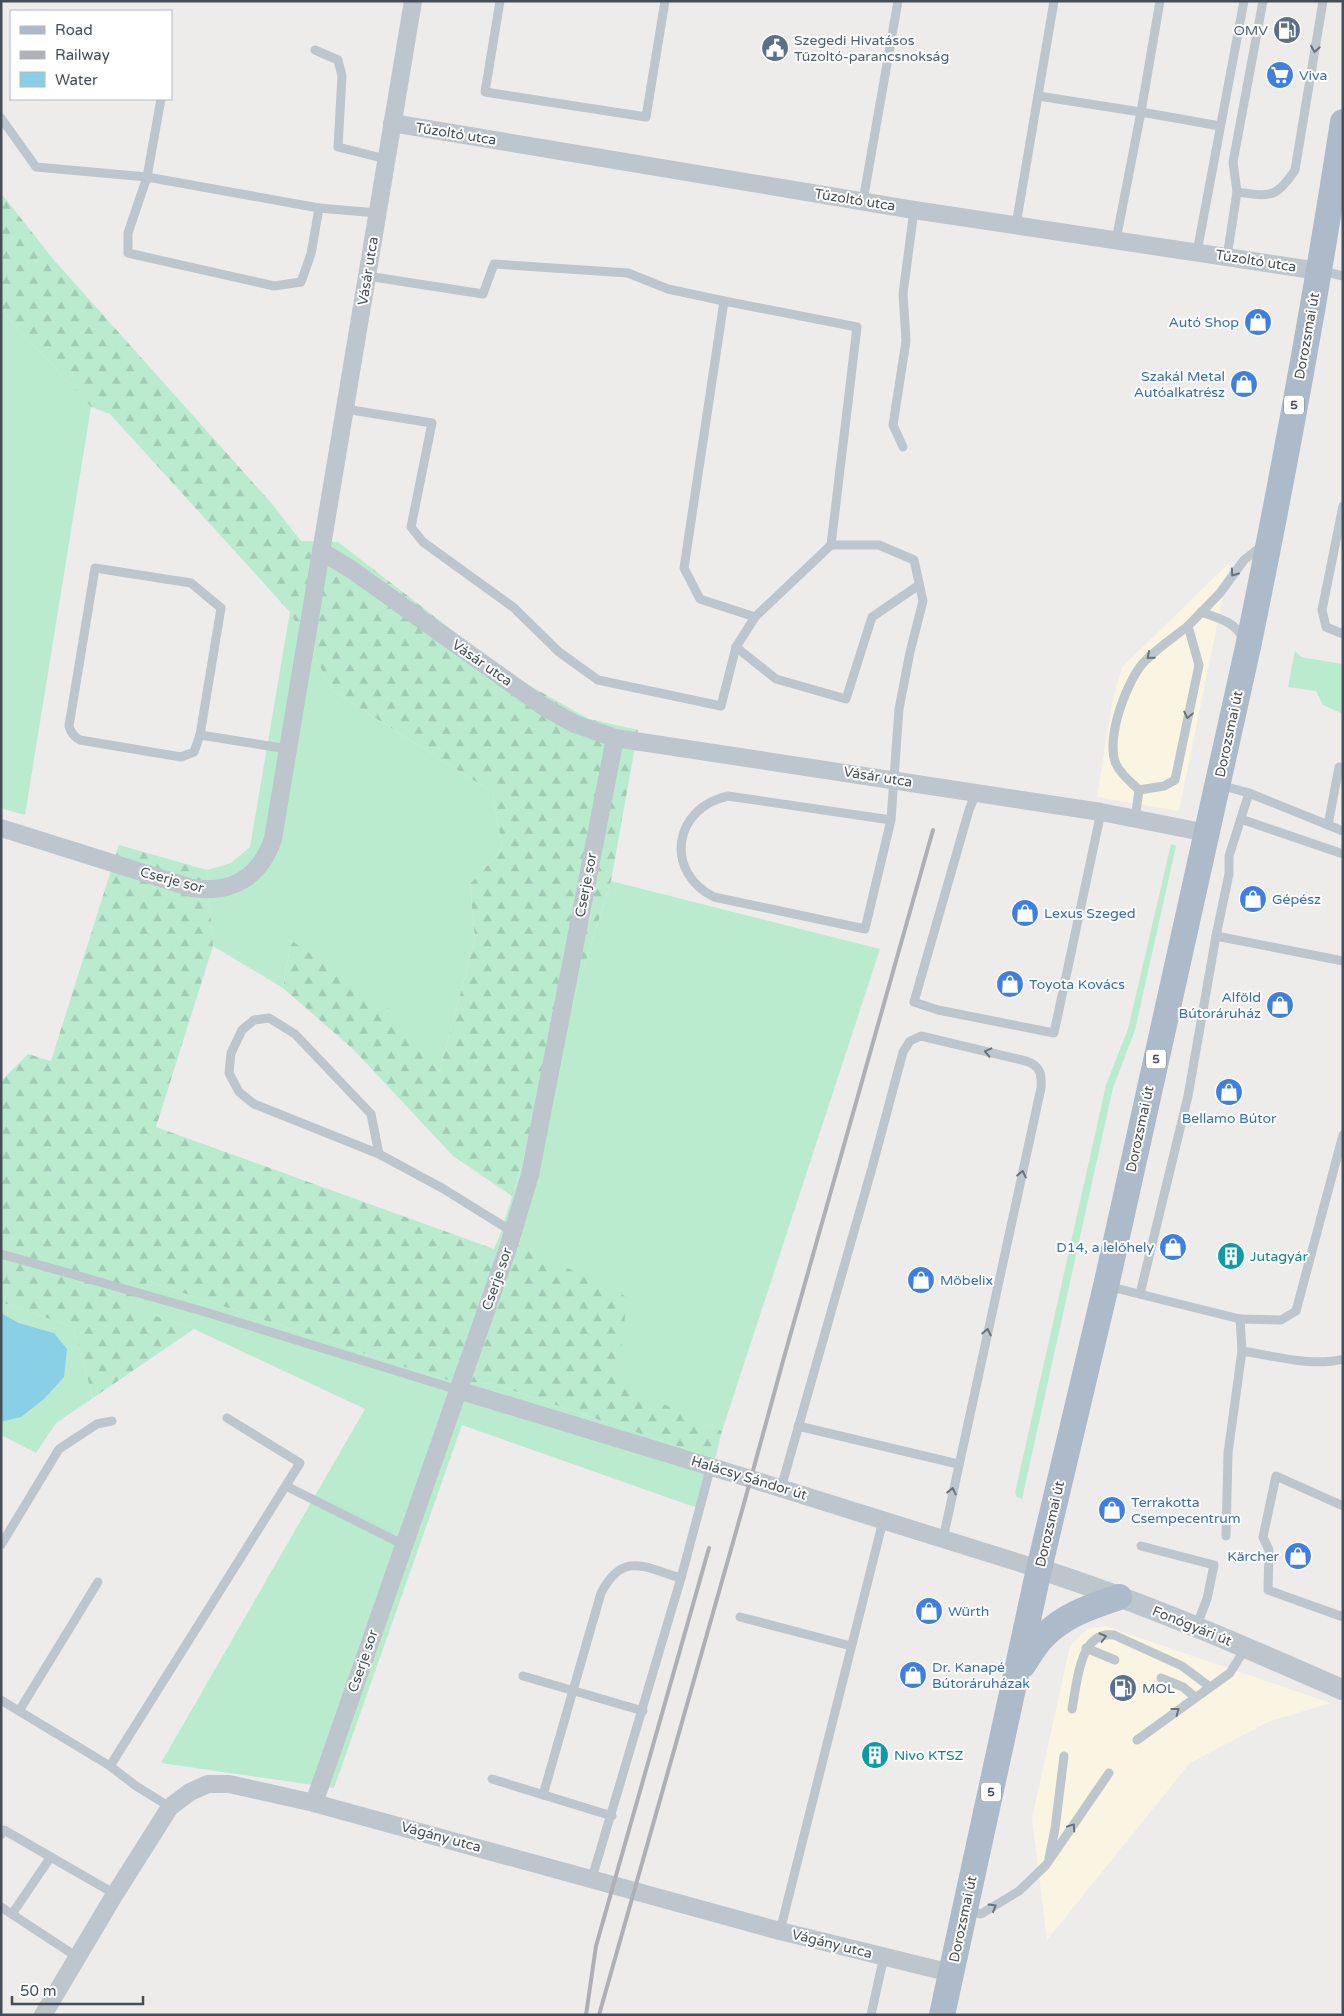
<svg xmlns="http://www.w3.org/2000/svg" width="1344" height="2016" font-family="'Varela Round',sans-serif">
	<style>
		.commercial { fill: #faf4e3 }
		.grass { fill: #baebcf }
		.forest { fill: url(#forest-firs) }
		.water { fill: #89cfe6 }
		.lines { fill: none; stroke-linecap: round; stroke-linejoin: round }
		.service { stroke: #bdc5cd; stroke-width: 9 }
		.minor { stroke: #bdc5cd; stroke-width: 18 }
		.tertiary { stroke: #bdc5cd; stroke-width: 21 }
		.primary { stroke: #acbac9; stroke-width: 26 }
		.rail { stroke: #aeb0b5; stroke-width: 4 }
		.oneway { stroke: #69727a }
		.labels { text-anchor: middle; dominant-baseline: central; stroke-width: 4; stroke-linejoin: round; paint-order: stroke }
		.shield { fill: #fff; stroke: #7d8389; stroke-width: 1 }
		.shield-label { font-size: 12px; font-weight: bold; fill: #454e57 }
		.service-label { font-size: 14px; fill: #4e5e75; stroke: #fff; text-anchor: start }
		.shop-label { font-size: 14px; fill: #366cbe; stroke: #fff; text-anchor: start }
		.street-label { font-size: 14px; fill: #454e57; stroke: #fff }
		.culture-label { font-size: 14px; fill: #0d838f; stroke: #fff; text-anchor: start }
	</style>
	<defs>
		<pattern id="forest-firs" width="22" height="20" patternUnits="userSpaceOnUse" patternTransform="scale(1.25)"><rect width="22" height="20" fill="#baebcf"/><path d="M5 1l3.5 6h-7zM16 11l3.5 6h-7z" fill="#a1cbb4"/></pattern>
	</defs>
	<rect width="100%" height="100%" fill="#eeebeb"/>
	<g class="commercial">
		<path d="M1230,562L1179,811L1097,797L1113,698L1122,667Z"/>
		<path d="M1105,1626L1331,1703L1270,1721L1190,1763L1047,1940L1032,1818L1070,1646L1087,1629Z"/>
	</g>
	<g class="grass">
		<path d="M1,310L91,407L25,815L1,808Z"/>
		<path d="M290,612L333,691L492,792L503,849L470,884L475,940L439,1072L385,1006L291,940L283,988L213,946L207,870L231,863L250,847Z"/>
		<path d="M1295,651L1301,657L1343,664V714L1323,705L1316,691L1288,687Z"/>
		<path d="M1171,844L1176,846L1135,1030L1113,1088L1022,1499L1017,1497L1015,1493L1106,1085L1128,1029Z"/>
		<path d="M611,881L880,949L722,1431L618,1384L500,1235Z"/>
		<path d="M147,1281L441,1379L493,1384L715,1459L703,1510L462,1425L334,1788L161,1763L365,1409L194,1329L137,1310Z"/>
		<path d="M1,1302L73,1327L93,1398L56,1423L36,1453L1,1435V1421H4L54,1333L19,1323L1,1313Z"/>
	</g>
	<g class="forest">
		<path d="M1,193L53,259L273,505L301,541L338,542L509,674L589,719L638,730L611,881L512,1196L453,1156L354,1050L283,988L291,940L386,1006L439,1072L475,940L470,884L503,849L492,792L333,691L290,612L110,414L91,407L1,310Z"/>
		<path d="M119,845L207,870L213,946L156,1127L494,1249L500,1235L627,1297L618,1383L722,1431L715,1459L493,1384L441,1379L147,1281L138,1310L194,1329L93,1398L73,1327L1,1302V1081L28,1054L51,1061Z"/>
	</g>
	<path class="water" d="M1,1313L19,1323L54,1333L67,1349L64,1377L44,1399L21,1417L4,1421H1Z"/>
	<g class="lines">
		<g class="service">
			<path d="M500,1L485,92L646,117L665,1"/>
			<path d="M315,50L338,60L342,76L338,147L386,159"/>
			<path d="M1038,96L1141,112L1160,1"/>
			<path d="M161,99L147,177L128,233V253L274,286L301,282L311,254L319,208"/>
			<path d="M1,118L36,167L147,177L319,208L377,213"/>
			<path d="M1237,192C1270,196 1275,200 1295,170L1323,1"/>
			<path d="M863,201L898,1"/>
			<path d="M1016,225L1054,1"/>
			<path d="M1116,240L1141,112L1220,126"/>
			<path d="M1197,252L1244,1"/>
			<path d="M1227,257L1237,192L1233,162L1263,1"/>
			<path d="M1322,271L1343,276"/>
			<path d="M367,276L483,294L494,264L628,273L668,289L724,301L684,568L700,599L755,617L736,647L776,679L846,699L872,617L919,585"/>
			<path d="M724,301L857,327L831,545L755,617"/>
			<path d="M345,409L432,423L411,527L423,542L513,607L559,652L598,680L721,706L736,647"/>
			<path d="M903,447L893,425L906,341L903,294L914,210"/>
			<path d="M1343,506L1322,610L1326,627L1343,634"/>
			<path d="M831,545H879L914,560L923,601L910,652L899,709L891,820L865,929L714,897C664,872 673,808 728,796L891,820"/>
			<path d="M95,568L191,583L221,608L200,735L194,752L181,757L80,740C74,737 71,733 69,726Z"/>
			<path d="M1201,612C1218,618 1234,621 1243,638"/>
			<path d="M200,735L288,749"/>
			<path d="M1220,785L1249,793L1343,831"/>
			<path d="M1139,790C1131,782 1121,775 1116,764C1105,739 1127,678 1146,660C1159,647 1174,637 1188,626"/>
			<path d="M976,793L969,810L914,1002L938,1010L1054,1033L1101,812"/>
			<path d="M1135,819L1139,790L1164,786L1175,780L1199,665L1188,626L1220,593L1244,560L1262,546"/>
			<path d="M1241,819L1343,854"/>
			<path d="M1328,825L1339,767"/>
			<path d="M1216,936L1343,961"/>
			<path d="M379,1154L371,1114L295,1034L269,1018L254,1020L242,1030L231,1053L229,1073L239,1092L254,1104L379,1154L442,1188L513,1232"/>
			<path d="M1,1254L202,1311L458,1390"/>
			<path d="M1107,1286L1240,1319L1242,1351L1228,1453L1226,1536"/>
			<path d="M1140,1294L1188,1096L1216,936L1229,874V856L1249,793"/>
			<path d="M1240,1319L1281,1320L1296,1311L1343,1135"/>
			<path d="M1242,1351C1275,1356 1311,1367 1343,1359"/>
			<path d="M798,1426L958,1464"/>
			<path d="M286,1486L404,1545"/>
			<path d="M781,1488L872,1168L903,1052L910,1041L921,1036L1026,1061C1040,1066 1042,1073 1041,1088L943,1539"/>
			<path d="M1343,1506L1276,1476L1263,1537L1269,1550L1268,1590L1343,1617"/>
			<path d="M1,1545L59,1449L97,1424L112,1421"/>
			<path d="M1141,1546L1214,1565L1207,1599L1196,1627"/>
			<path d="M681,1578L711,1466"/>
			<path d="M740,1617L851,1646"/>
			<path d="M1086,1648L1115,1660"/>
			<path d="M523,1676L643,1711"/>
			<path d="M1161,1678L1183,1687L1195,1697"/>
			<path d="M1,1700L110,1766L136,1786L170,1807"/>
			<path d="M1072,1709C1077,1684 1079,1630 1114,1635L1182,1666L1210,1687"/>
			<path d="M19,1711L98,1582"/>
			<path d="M1137,1740L1230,1673L1246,1647"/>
			<path d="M110,1766L300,1463L227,1418"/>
			<path d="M492,1779L612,1816"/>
			<path d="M543,1795L601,1593C623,1551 643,1567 681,1578L592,1878"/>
			<path d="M1,1835L4,1830L115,1894"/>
			<path d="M1049,1858L1055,1829L1064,1756"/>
			<path d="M1,1907L77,1957"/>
			<path d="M968,1911L981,1914L1019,1891L1046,1865L1109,1773"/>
			<path d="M12,1914L50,1858"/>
			<path d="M780,1931L883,1521"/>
			<path d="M871,2015L884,1956"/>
		</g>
		<g class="minor">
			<path d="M392,123L914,210L1319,271"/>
			<path d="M321,551L352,570L544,707L575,724L615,738L1101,812L1207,833"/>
			<path d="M1,828L192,888C232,894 260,877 273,839L413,1"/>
			<path d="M458,1390L751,1479L1039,1569"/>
			<path d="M314,1803L508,1248L530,1175L615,738"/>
			<path d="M43,2015L115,1894L170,1807L190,1792L208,1784H229L314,1803L780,1931L951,1973"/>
		</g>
		<path class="tertiary" d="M1039,1569C1143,1602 1243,1646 1343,1690"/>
		<g class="primary">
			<path d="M1023,1665C1029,1656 1035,1645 1043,1637C1064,1615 1092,1606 1119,1597"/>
			<path d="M942,2015L1039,1569L1106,1286L1248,647C1284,472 1316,297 1343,122"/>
		</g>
		<g class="rail">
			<path d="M586,2015L596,1946L709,1548"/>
			<path d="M599,2015L743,1507L783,1361L933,830"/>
		</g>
	</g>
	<defs><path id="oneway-chevron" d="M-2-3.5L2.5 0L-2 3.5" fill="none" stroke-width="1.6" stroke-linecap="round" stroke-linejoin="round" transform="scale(1.25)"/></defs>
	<g class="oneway">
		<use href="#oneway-chevron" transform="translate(1315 49) rotate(99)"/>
		<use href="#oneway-chevron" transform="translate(1234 573) rotate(126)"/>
		<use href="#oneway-chevron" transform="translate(1150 656) rotate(139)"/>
		<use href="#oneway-chevron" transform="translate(1188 715) rotate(102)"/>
		<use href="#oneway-chevron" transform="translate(988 1052) rotate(-167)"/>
		<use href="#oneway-chevron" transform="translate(1022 1174) rotate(-78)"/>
		<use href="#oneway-chevron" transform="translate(987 1332) rotate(-78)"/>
		<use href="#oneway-chevron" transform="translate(952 1491) rotate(-78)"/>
		<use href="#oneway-chevron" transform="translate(1103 1637) rotate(-14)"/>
		<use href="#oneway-chevron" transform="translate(1176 1711) rotate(-37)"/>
		<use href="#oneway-chevron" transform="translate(1072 1827) rotate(-56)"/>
		<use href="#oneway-chevron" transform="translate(993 1907) rotate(-31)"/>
	</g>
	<defs>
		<g id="fuel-disc" transform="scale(1.4375)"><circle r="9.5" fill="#5c6f8a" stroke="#fff"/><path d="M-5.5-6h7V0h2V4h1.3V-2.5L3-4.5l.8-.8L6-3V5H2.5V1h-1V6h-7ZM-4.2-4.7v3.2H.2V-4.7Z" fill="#fff"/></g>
		<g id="civic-disc" transform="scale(1.4375)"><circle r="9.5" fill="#5c6f8a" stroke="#fff"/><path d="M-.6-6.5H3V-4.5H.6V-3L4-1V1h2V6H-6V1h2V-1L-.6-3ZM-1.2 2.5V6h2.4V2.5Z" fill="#fff"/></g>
		<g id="supermarket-disc" transform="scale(1.4375)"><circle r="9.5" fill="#3f7fe0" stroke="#fff"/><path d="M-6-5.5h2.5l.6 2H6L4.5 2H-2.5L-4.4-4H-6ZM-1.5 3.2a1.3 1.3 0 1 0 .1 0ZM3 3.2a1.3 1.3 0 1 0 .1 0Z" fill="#fff"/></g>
		<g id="shop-disc" transform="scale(1.4375)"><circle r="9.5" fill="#3f7fe0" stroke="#fff"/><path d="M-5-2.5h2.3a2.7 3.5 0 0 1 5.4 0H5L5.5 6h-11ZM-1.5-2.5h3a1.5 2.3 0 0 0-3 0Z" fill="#fff"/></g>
		<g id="building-disc" transform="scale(1.4375)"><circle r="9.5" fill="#0f9aa8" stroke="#fff"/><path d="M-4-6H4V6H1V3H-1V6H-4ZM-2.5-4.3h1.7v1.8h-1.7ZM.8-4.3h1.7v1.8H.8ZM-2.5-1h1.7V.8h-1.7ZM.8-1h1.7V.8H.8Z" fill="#fff"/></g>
	</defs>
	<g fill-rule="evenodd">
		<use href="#fuel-disc" x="1287" y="30"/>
		<use href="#civic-disc" x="775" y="48"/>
		<use href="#supermarket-disc" x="1280" y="75"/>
		<use href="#shop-disc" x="1258" y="322"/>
		<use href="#shop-disc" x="1244" y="384"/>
		<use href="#shop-disc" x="1253" y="899"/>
		<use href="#shop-disc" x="1025" y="913"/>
		<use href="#shop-disc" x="1010" y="984"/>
		<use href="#shop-disc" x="1280" y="1005"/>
		<use href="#shop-disc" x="1229" y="1092"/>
		<use href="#shop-disc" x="1173" y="1247"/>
		<use href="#building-disc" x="1231" y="1256"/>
		<use href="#shop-disc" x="921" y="1280"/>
		<use href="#shop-disc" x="1112" y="1510"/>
		<use href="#shop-disc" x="1298" y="1556"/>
		<use href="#shop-disc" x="929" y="1611"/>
		<use href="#shop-disc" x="913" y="1675"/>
		<use href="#fuel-disc" x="1123" y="1688"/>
		<use href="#building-disc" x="875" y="1755"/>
	</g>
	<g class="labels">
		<g class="shield">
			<rect x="1284" y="395.5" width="20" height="19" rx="4"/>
			<rect x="1146" y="1049.5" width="20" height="19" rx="4"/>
			<rect x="981" y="1782.5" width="20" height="19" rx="4"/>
		</g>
		<g class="shield-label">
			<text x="1294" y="405">5</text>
			<text x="1156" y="1059">5</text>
			<text x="991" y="1792">5</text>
		</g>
		<g class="service-label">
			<text x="1268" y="30" text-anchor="end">OMV</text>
			<text x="794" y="40">Szegedi Hivatásos<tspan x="794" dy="16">Tűzoltó-parancsnokság</tspan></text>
			<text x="1142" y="1688">MOL</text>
		</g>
		<g class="shop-label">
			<text x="1299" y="75">Viva</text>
			<text x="1239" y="322" text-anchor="end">Autó Shop</text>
			<text x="1225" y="376" text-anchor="end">Szakál Metal<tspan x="1225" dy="16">Autóalkatrész</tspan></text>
			<text x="1272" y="899">Gépész</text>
			<text x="1044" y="913">Lexus Szeged</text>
			<text x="1029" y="984">Toyota Kovács</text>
			<text x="1261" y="997" text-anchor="end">Alföld<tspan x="1261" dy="16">Bútoráruház</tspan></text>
			<text x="1229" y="1118" text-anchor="middle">Bellamo Bútor</text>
			<text x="1154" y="1247" text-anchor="end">D14, a lelőhely</text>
			<text x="940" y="1280">Möbelix</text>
			<text x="1131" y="1502">Terrakotta<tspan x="1131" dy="16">Csempecentrum</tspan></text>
			<text x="1279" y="1556" text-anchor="end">Kärcher</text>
			<text x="948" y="1611">Würth</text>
			<text x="932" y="1667">Dr. Kanapé<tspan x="932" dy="16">Bútoráruházak</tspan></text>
		</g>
		<g class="street-label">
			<text transform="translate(456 134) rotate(9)">Tűzoltó utca</text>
			<text transform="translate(855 200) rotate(9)">Tűzoltó utca</text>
			<text transform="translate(1256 261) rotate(9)">Tűzoltó utca</text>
			<text transform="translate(368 271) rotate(-81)">Vásár utca</text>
			<text transform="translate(1307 336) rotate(-80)">Dorozsmai út</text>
			<text transform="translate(482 663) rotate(35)">Vásár utca</text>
			<text transform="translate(1229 734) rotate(-78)">Dorozsmai út</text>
			<text transform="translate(878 777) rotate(9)">Vásár utca</text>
			<text transform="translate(172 880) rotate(15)">Cserje sor</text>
			<text transform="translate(586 885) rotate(-79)">Cserje sor</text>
			<text transform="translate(1140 1129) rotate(-78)">Dorozsmai út</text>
			<text transform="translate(497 1279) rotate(-71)">Cserje sor</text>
			<text transform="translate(749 1478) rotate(17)">Halácsy Sándor út</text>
			<text transform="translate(1050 1524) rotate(-77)">Dorozsmai út</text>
			<text transform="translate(1192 1626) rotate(22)">Fonógyári út</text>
			<text transform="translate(363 1661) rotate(-71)">Cserje sor</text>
			<text transform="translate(441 1837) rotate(15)">Vágány utca</text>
			<text transform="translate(963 1919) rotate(-78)">Dorozsmai út</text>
			<text transform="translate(832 1944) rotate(14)">Vágány utca</text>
		</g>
		<g class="culture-label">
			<text x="1250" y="1256">Jutagyár</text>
			<text x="894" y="1755">Nivo KTSZ</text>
		</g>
	</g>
	<rect width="1344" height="2016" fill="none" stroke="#454e57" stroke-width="5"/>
	<rect x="10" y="10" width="162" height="90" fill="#ffffff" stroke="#b5b8bc"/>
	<rect x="20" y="26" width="25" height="8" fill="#acbac9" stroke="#b5b8bc"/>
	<text x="55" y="35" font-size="15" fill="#454e57">Road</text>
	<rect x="20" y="51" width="25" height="8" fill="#aeb0b5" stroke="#b5b8bc"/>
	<text x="55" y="60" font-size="15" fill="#454e57">Railway</text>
	<rect x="20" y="72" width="25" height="15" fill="#89cfe6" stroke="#b5b8bc"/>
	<text x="55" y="85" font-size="15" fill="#454e57">Water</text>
	<path d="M12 1996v8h131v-8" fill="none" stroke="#454e57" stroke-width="2.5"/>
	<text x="20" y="1996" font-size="15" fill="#454e57" stroke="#ffffff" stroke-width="4" paint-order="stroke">50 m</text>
</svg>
